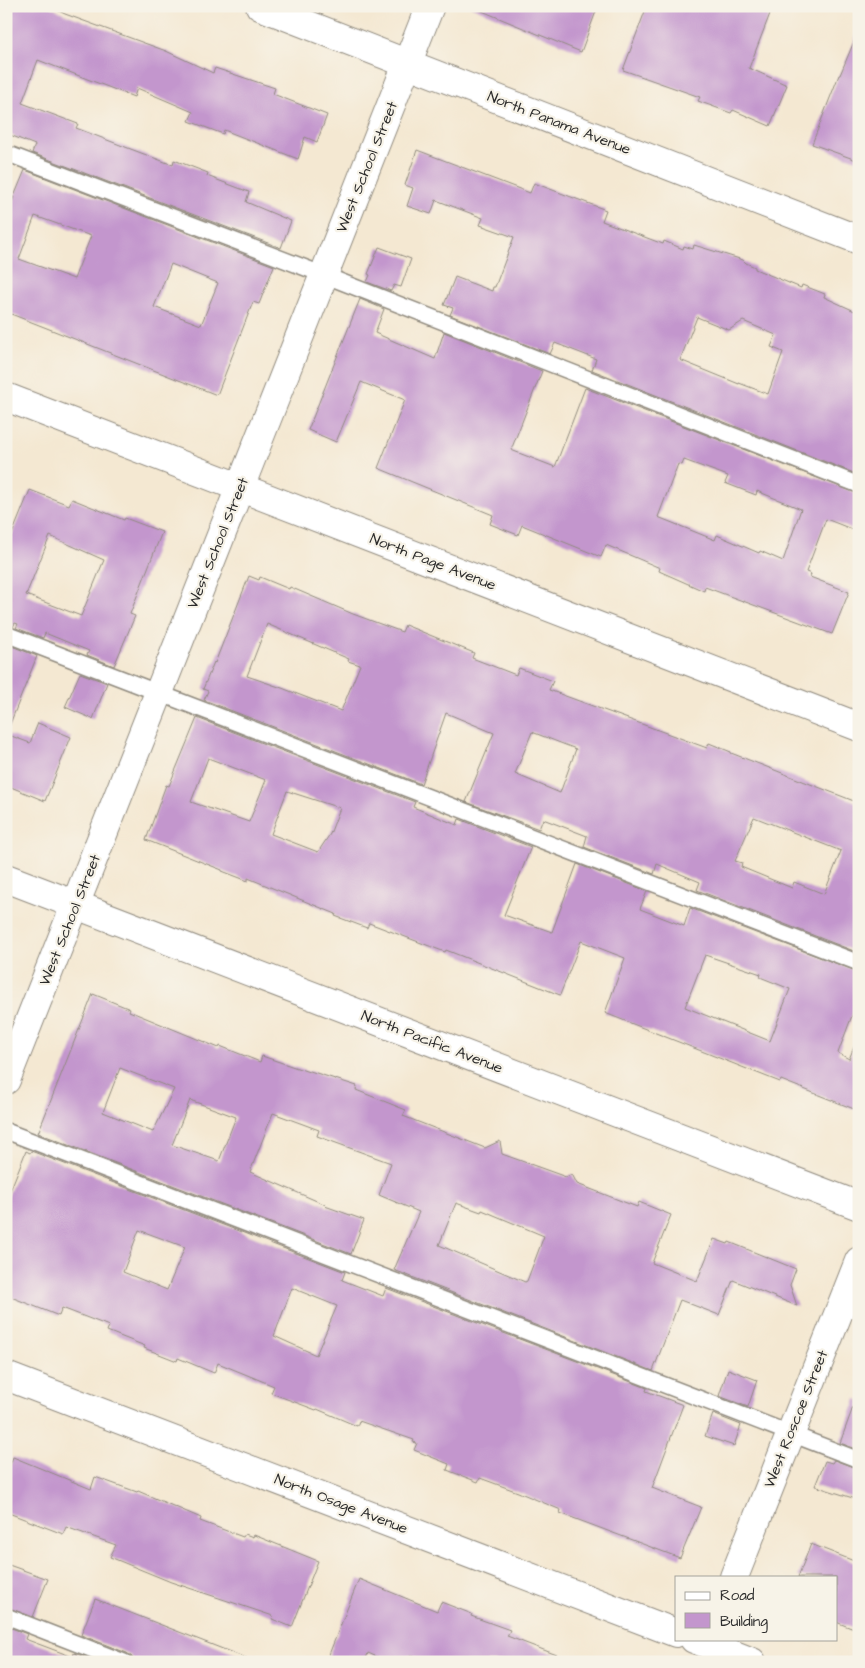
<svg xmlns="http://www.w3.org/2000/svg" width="865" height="1668" font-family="'Architects Daughter',sans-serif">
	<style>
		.building { fill: #c396cd; fill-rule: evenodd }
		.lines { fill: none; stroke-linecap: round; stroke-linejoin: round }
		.service-casing { stroke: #908a7e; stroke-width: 18 }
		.minor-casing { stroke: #908a7e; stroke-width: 30 }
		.service { stroke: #fff; stroke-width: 15 }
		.minor { stroke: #fff; stroke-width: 28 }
		.labels { text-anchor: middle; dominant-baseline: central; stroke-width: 4.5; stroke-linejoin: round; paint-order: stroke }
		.street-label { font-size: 15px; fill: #2b2b2b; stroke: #f7f3e8 }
	</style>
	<rect width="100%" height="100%" fill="#f7f3e8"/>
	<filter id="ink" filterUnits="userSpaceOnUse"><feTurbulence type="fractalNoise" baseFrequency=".02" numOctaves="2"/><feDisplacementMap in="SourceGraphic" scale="10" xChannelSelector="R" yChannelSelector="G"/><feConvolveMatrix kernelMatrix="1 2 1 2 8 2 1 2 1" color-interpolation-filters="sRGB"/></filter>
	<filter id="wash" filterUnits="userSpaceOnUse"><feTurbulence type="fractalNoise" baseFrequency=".0096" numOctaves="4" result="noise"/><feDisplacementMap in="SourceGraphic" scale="20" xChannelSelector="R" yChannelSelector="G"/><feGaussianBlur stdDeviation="1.12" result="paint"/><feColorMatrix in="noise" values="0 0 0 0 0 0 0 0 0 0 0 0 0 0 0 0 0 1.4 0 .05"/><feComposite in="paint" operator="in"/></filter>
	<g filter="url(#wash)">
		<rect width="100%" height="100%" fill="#f4e8d2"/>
		<g id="blocks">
			<g class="building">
				<path d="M6,6H49L65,14L166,51L213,73L215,68L275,88L273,94L327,115L317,142L305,137L298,159L224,130L223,134L189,121L193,112L137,88L134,97L38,60L22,103L78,124L76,128L128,148L173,165L174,160L208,173L207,176L249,192L246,202L291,221L281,248L32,153L35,145L10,135L8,138H6Z"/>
				<path d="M470,6H598L581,52Z"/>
				<path d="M647,6H773L749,68L787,85L770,126L733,110L731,113L698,101L700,97L623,70Z"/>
				<path d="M858,32H859V161L812,144L839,75H840Z"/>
				<path d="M417,150L530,193L534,183L606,210L602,221L663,244L664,241L683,249L684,246L693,249L694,245L743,260L746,263L755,267V269L801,288L802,285L825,294L824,297L859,313V475L592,370L596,359L555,343L550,354L450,315L453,308L444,305L455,277L492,291L493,287H495L514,237L480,225L483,218L436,200L431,214L407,206L413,188L405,185ZM697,317L729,330L743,321L776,335L771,347L783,352L768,394L739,383V384L680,360Z"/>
				<path d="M25,170L274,266L259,304L253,302L217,395L6,312V216ZM35,216L91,236L74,279L19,259ZM171,264L218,283L201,325L154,307Z"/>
				<path d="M379,247L411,259L401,287L394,285L391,291L367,282L370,275L368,274Z"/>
				<path d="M360,299L384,309L375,333L435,359L444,332L542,371L511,450L555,467L585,388L859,494V532L826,519L806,572L811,574L810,577L849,592L832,634L705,587L704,591L659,571L660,568L606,545L601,557L522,525L518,535L490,524L493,515L378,468L405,400L361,382L336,442L308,430ZM684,460L728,476L725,483L756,495L757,491L801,509L783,561L760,551L759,553L717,535L715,540L658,517L678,464L682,465Z"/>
				<path d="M30,490L69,505L72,499L124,520L125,518L162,532L130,614L135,616L114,666L87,655L89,651L45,633L43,638L16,628L18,624L15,623L13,627L6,625V549ZM50,536L104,560L81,616L26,595Z"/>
				<path d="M249,576L259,580L260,577L289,589L290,587L353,614L402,632L405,625L474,653L472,658L516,675L519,668L553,681L549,690L707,748L709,743L731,752V753L859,803V953L697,890L700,882L657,864L654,874L584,847L587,836L543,819L539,829L466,802L494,733L446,713L421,784L204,700L208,691L203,689L214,662L215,663ZM267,624L349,659L348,661L360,665L341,711L282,688L247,676ZM532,732L576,749L560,793L515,774ZM754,817L841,851L824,894L794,882L792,888L741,867L742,863L735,861Z"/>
				<path d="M9,645L37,656L8,729H6V653Z"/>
				<path d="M80,673L107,683L93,719L65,707Z"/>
				<path d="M197,718L415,802L413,807L457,825L459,819L531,847L504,915L552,932L577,864L647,891L640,909L684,926L690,908L859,972V997L838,1053L849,1059L857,1040H859V1111L781,1080L780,1082L605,1013L625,958L581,941L560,995L446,950L445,952L369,923L367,928L335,916L336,914L248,878V881L222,871V870L146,840L166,785L169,786ZM208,758L266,780L249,822L191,802ZM287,791L340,808L330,834L318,852L271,834ZM705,955L761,974L760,977L790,989L770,1041L685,1007Z"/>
				<path d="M38,723L71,737L45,801L6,785V734L30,743Z"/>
				<path d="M93,994L130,1009L129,1011L219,1048L220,1046L260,1062L262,1056L309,1072L310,1071L357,1086L356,1090L406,1110L403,1116L485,1148L500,1141L502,1154L566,1177L572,1174L577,1184L593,1190L637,1207L639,1202L671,1215L652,1263L697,1281L714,1239L728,1244L729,1242L796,1269L790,1285L797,1306L733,1280L719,1315L680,1300L653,1371L394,1270L419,1212L379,1195L391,1163L317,1136L319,1130L273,1113L250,1172L326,1205L325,1206L364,1220L351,1254L38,1133ZM120,1068L174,1089L153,1132L103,1112ZM190,1100L236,1117L219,1161L172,1145ZM456,1203L481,1212L482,1210L544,1236L527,1281L525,1282L439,1245Z"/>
				<path d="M26,1151L30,1153L31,1151L345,1272L342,1280L383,1296L386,1288L647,1388L646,1391L683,1405L652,1488L701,1507L680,1558L560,1513L561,1510L518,1492L480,1478L478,1482L447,1470L449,1464L414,1450L417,1443L413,1442L414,1440L359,1421L357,1426L317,1409L316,1410L271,1393L274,1386L218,1363L214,1373L178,1358L177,1361L144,1348L145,1346L107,1331L109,1326L62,1308L59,1316L6,1295V1201ZM139,1230L185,1247L167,1290L123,1272ZM292,1288L337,1306L316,1355L274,1336Z"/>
				<path d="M728,1369L757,1380L748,1407L719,1396Z"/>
				<path d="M856,1399L859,1400V1450L840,1443Z"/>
				<path d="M713,1414L741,1425L734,1446L705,1436Z"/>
				<path d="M13,1457L91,1489L95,1477L137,1492L138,1491L201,1518L200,1521L243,1537L245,1534L253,1537L254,1535L318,1561L292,1627L272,1619L273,1616L171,1582L110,1557L116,1545L66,1527L63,1534L6,1512V1476Z"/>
				<path d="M834,1460L859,1469V1500L815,1486L825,1461L832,1463Z"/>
				<path d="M811,1544L859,1563V1631L836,1622V1577H798Z"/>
				<path d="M6,1564L48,1579L33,1617L6,1607Z"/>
				<path d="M359,1579L437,1611L441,1602L472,1614L471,1616L510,1630L507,1636L570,1660V1662H428L410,1655L407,1662H389L368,1653L365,1662H326Z"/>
				<path d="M95,1599L251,1660L250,1662H133L132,1657L127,1653L81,1635Z"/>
				<path d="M6,1626L27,1634L25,1639L73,1657L74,1653L98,1662H6Z"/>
			</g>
		</g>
	</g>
	<g filter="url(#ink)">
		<use href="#blocks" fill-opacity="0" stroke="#908a7e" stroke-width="1"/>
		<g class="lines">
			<g class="service-casing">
				<g id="service">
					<path d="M6,153L324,275L859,485"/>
					<path d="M6,634L859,963"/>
					<path d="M6,1131L859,1460"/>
					<path d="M6,1616L124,1662"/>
				</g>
			</g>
			<g class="minor-casing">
				<g id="minor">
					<path d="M260,6L859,240"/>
					<path d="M6,397L859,727"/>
					<path d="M6,878L859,1206"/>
					<path d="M6,1080L430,6"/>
					<path d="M6,1376L676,1633"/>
					<path d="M734,1577L859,1261"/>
					<path d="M694,1639L752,1662"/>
				</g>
			</g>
			<use href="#service" class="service"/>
			<use href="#minor" class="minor"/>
		</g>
	</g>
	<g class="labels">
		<g class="street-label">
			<text transform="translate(559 123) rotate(21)">North Panama Avenue</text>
			<text transform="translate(367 167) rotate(-68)">West School Street</text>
			<text transform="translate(218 543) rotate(-68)">West School Street</text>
			<text transform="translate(433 562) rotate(21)">North Page Avenue</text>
			<text transform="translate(70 920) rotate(-68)">West School Street</text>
			<text transform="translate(432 1042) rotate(21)">North Pacific Avenue</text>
			<text transform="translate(796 1419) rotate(-68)">West Roscoe Street</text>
			<text transform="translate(341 1504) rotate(21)">North Osage Avenue</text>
		</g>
	</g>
	<rect width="865" height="1668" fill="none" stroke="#f7f3e8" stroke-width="25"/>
	<rect x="675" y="1576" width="162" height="65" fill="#f7f3e8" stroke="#a5a39c"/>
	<rect x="685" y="1592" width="25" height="8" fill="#ffffff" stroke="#a5a39c"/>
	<text x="720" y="1600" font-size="15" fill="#2b2b2b">Road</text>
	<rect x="685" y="1613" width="25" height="15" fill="#c396cd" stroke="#a5a39c"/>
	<text x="720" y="1626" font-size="15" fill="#2b2b2b">Building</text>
</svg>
